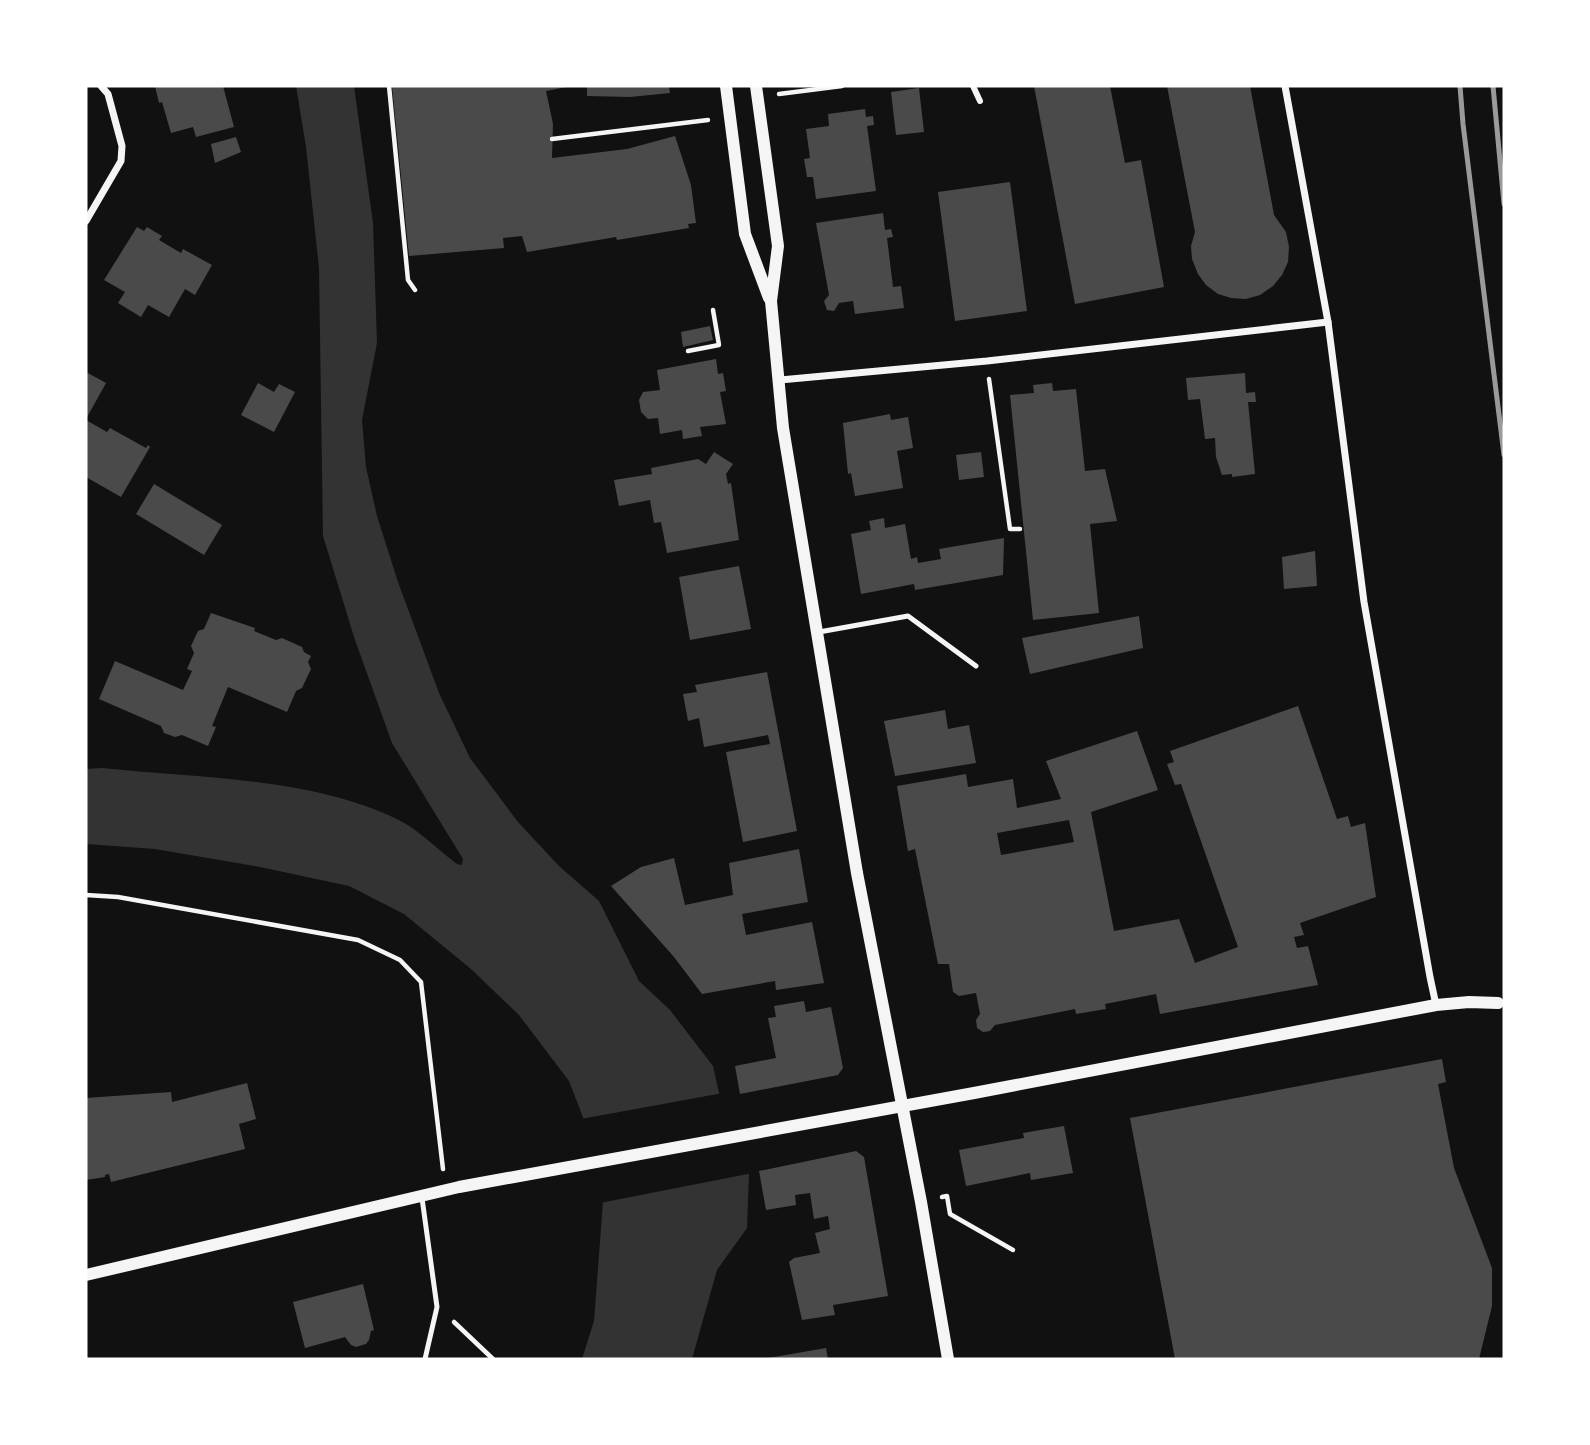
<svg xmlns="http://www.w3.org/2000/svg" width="1590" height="1445" font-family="Figtree,sans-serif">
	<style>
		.water { fill: #333 }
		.pier { fill: #111 }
		.building { fill: #4a4a4a; fill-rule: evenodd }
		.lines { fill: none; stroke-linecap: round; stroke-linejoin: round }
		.path { stroke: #f5f5f5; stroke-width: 4.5 }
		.service { stroke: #f5f5f5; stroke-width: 5 }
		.pedestrian { stroke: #f5f5f5; stroke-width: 6 }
		.minor { stroke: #f5f5f5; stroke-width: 7 }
		.tertiary { stroke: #f5f5f5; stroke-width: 12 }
		.rail { stroke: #9a9a9a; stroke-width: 5 }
	</style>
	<rect width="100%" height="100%" fill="#111"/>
	<path class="water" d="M296,86H354L373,223L377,343L362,420L366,467L377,516L398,582L439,693L470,758L518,822L559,866L599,901L639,981L670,1010L713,1066L719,1093L749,1174L747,1228L717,1270L692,1359H582L594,1321L603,1202L596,1151L569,1081L519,1015L471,969L404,914L349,886L260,867L155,849L86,844V769L102,768C197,778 310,777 397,819C418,829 438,850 457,864L462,865L463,859L392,743L355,640L323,536L319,268L306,147Z"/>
	<path class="pier" d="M723,1093L753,1173L600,1203L593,1152L581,1119Z"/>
	<g class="building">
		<path d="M155,86H223L234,127L196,137L193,127L171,133L162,102L159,103Z"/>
		<path d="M392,86H572L546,91L553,124L552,158L627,149L675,136L691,185L696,223L688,224L689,228L617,240L616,237L527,252L522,236L503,238L504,248L409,256Z"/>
		<path d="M587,86H669L670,93L630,97L587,96Z"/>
		<path d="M1034,86H1110L1125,163L1141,160L1164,287L1075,304Z"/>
		<path d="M1167,86H1250L1274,215L1286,232L1289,247L1288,262L1282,275L1273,286L1260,295L1246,299L1231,298L1218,294L1206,285L1198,274L1192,259L1191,246L1195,232Z"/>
		<path d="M919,88L924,132L896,135L891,92Z"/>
		<path d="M865,109L866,117L873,116L874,125L867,126L876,191L816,199L813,177H807L804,159L810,158L806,129L829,126L828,114Z"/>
		<path d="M236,137L241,152L215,163L211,144Z"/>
		<path d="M1010,182L1027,311L955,321L938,192Z"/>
		<path d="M883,213L885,230L891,229L893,237L887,238L893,287L901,286L904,308L855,314L853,301L839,303L834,311L827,310L824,301L829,295L816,223Z"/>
		<path d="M137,227L144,231L147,227L162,236L159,240L181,253L183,249L212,265L195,295L185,289L169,317L148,305L141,317L118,303L125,292L104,280Z"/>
		<path d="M710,326L713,340L683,347L681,332Z"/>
		<path d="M716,359L718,374L723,373L726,391L720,392L726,424L700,427L702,436L683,439L682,430L660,434L658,418L648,419L641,412L639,400L643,392L660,390L657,370Z"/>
		<path d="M86,372L106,383L86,419Z"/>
		<path d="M1245,373L1246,393L1255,392L1256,402H1248L1255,474L1232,477V474L1222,475L1216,457L1215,438L1205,439L1200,399L1188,400L1186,378Z"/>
		<path d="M258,383L274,392L279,384L295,392L274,432L241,415Z"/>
		<path d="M1052,383L1053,391L1076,389L1085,471L1105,469L1117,521L1090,524L1099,613L1033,620L1010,395L1034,393L1033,385Z"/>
		<path d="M890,414L891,420L908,417L913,448L897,451L903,488L855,496L851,473L848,474L843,423Z"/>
		<path d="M86,420L107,432L110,428L146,448L148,445L150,447L121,497L86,477Z"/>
		<path d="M714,452L733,464L726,474L728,484L731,483L739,540L667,553L661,522L654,523L650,500L619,506L614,480L652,474L651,468L698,459L706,464Z"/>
		<path d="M981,452L984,477L959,480L956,455Z"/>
		<path d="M154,484L222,525L204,555L136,514Z"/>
		<path d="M884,518L885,528L905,524L911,559L917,557L918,563L941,559L939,549L1004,538L1003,575L915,590L914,584L861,594L851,534L871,530L869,521Z"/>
		<path d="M1315,551L1317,586L1284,589L1282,557Z"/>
		<path d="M739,566L751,629L690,640L679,577Z"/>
		<path d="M211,613L255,628L254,631L276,640L282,638L302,647L304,652L311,656L308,662L311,669L302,688L296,691L287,712L228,687L212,726L216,727L208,746L182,735L175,737L164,733L161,726L99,699L115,661L183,690L192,671L187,669L194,653L191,646L198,631L204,629Z"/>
		<path d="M1139,616L1143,648L1030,674L1022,638Z"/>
		<path d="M767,672L797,831L743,842L726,752L770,744L768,735L704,747L699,718L688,721L683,694L697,692L695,685Z"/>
		<path d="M1298,706L1337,819L1348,816L1351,827L1365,823L1376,897L1300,923L1304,935L1294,937L1297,948L1308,946L1318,985L1160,1014L1156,994L1105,1004L1106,1009L1076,1014L1075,1009L995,1025L990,1031L983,1032L977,1028L976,1020L980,1014L976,993L959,996L953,992L949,964H938L915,849L908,851L897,786L966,774L968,787L1013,779L1017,808L1061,799L1046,761L1137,731L1158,790L1091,812L1114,931L1179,919L1195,963L1238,947L1181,784L1175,785L1167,764L1174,762L1170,751ZM1069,820L1074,842L1001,855L997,833Z"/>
		<path d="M945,710L948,729L969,725L976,763L895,776L884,721Z"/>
		<path d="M799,849L808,902L742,914L746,935L812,922L824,983L776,990L775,981L702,994L674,957L611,886L641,867L674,858L685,905L733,895L729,863Z"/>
		<path d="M804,1001L806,1012L831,1007L843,1068L838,1075L740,1094L735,1066L776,1058L768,1018L776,1017L774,1006Z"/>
		<path d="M1442,1059L1446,1082L1438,1084L1454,1168L1492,1268V1306L1479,1359H1175L1130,1118Z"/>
		<path d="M247,1083L256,1119L239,1124L245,1149L111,1182L109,1174L105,1175V1177L86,1180V1098L171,1092L172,1102Z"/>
		<path d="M1064,1126L1073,1173L1031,1180L1030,1173L966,1186L959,1150L1024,1138L1023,1133Z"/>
		<path d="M856,1151L864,1157L888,1296L833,1305L835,1315L802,1320L789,1262L794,1258L820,1253L815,1233L830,1229L828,1216L814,1219L810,1193L795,1195L796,1205L766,1210L759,1171Z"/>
		<path d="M363,1284L374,1330L371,1331L369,1340L366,1344L356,1347L351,1345L345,1337L305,1348L293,1302Z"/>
		<path d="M826,1348L828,1359H768V1358Z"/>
	</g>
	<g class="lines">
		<g class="path">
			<path d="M389,86L408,280L415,290"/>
			<path d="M779,94L842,86"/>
			<path d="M552,139L708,120"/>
			<path d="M688,351L719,345L713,310"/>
			<path d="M989,379L1010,529H1020"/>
			<path d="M86,895L118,897L358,940L400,960L421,982L443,1169"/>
			<path d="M942,1197L947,1196L950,1214L1013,1250"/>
			<path d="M454,1322L493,1359"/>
		</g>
		<g class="service">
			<path d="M819,632L908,616L976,666"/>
			<path d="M422,1198L437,1307L425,1359"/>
		</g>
		<path class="pedestrian" d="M973,86L980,101"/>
		<g class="minor">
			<path d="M1285,86L1328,322L1364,602L1430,977L1436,1005"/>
			<path d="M86,221L121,161L122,146L108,94L101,86"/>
			<path d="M780,380L987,361L1328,322"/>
		</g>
		<g class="tertiary">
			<path d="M726,86L745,234L769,298"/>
			<path d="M756,86L778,246L771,301L783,428L857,873L921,1202L948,1359"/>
			<path d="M86,1275L459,1187L974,1093L1436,1005L1469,1002L1498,1003"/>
		</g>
		<g class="rail">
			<path d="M1460,86L1463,124L1504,455"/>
			<path d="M1493,86L1504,204"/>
		</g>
	</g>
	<rect width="1590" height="1445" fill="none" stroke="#ffffff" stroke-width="175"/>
</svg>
